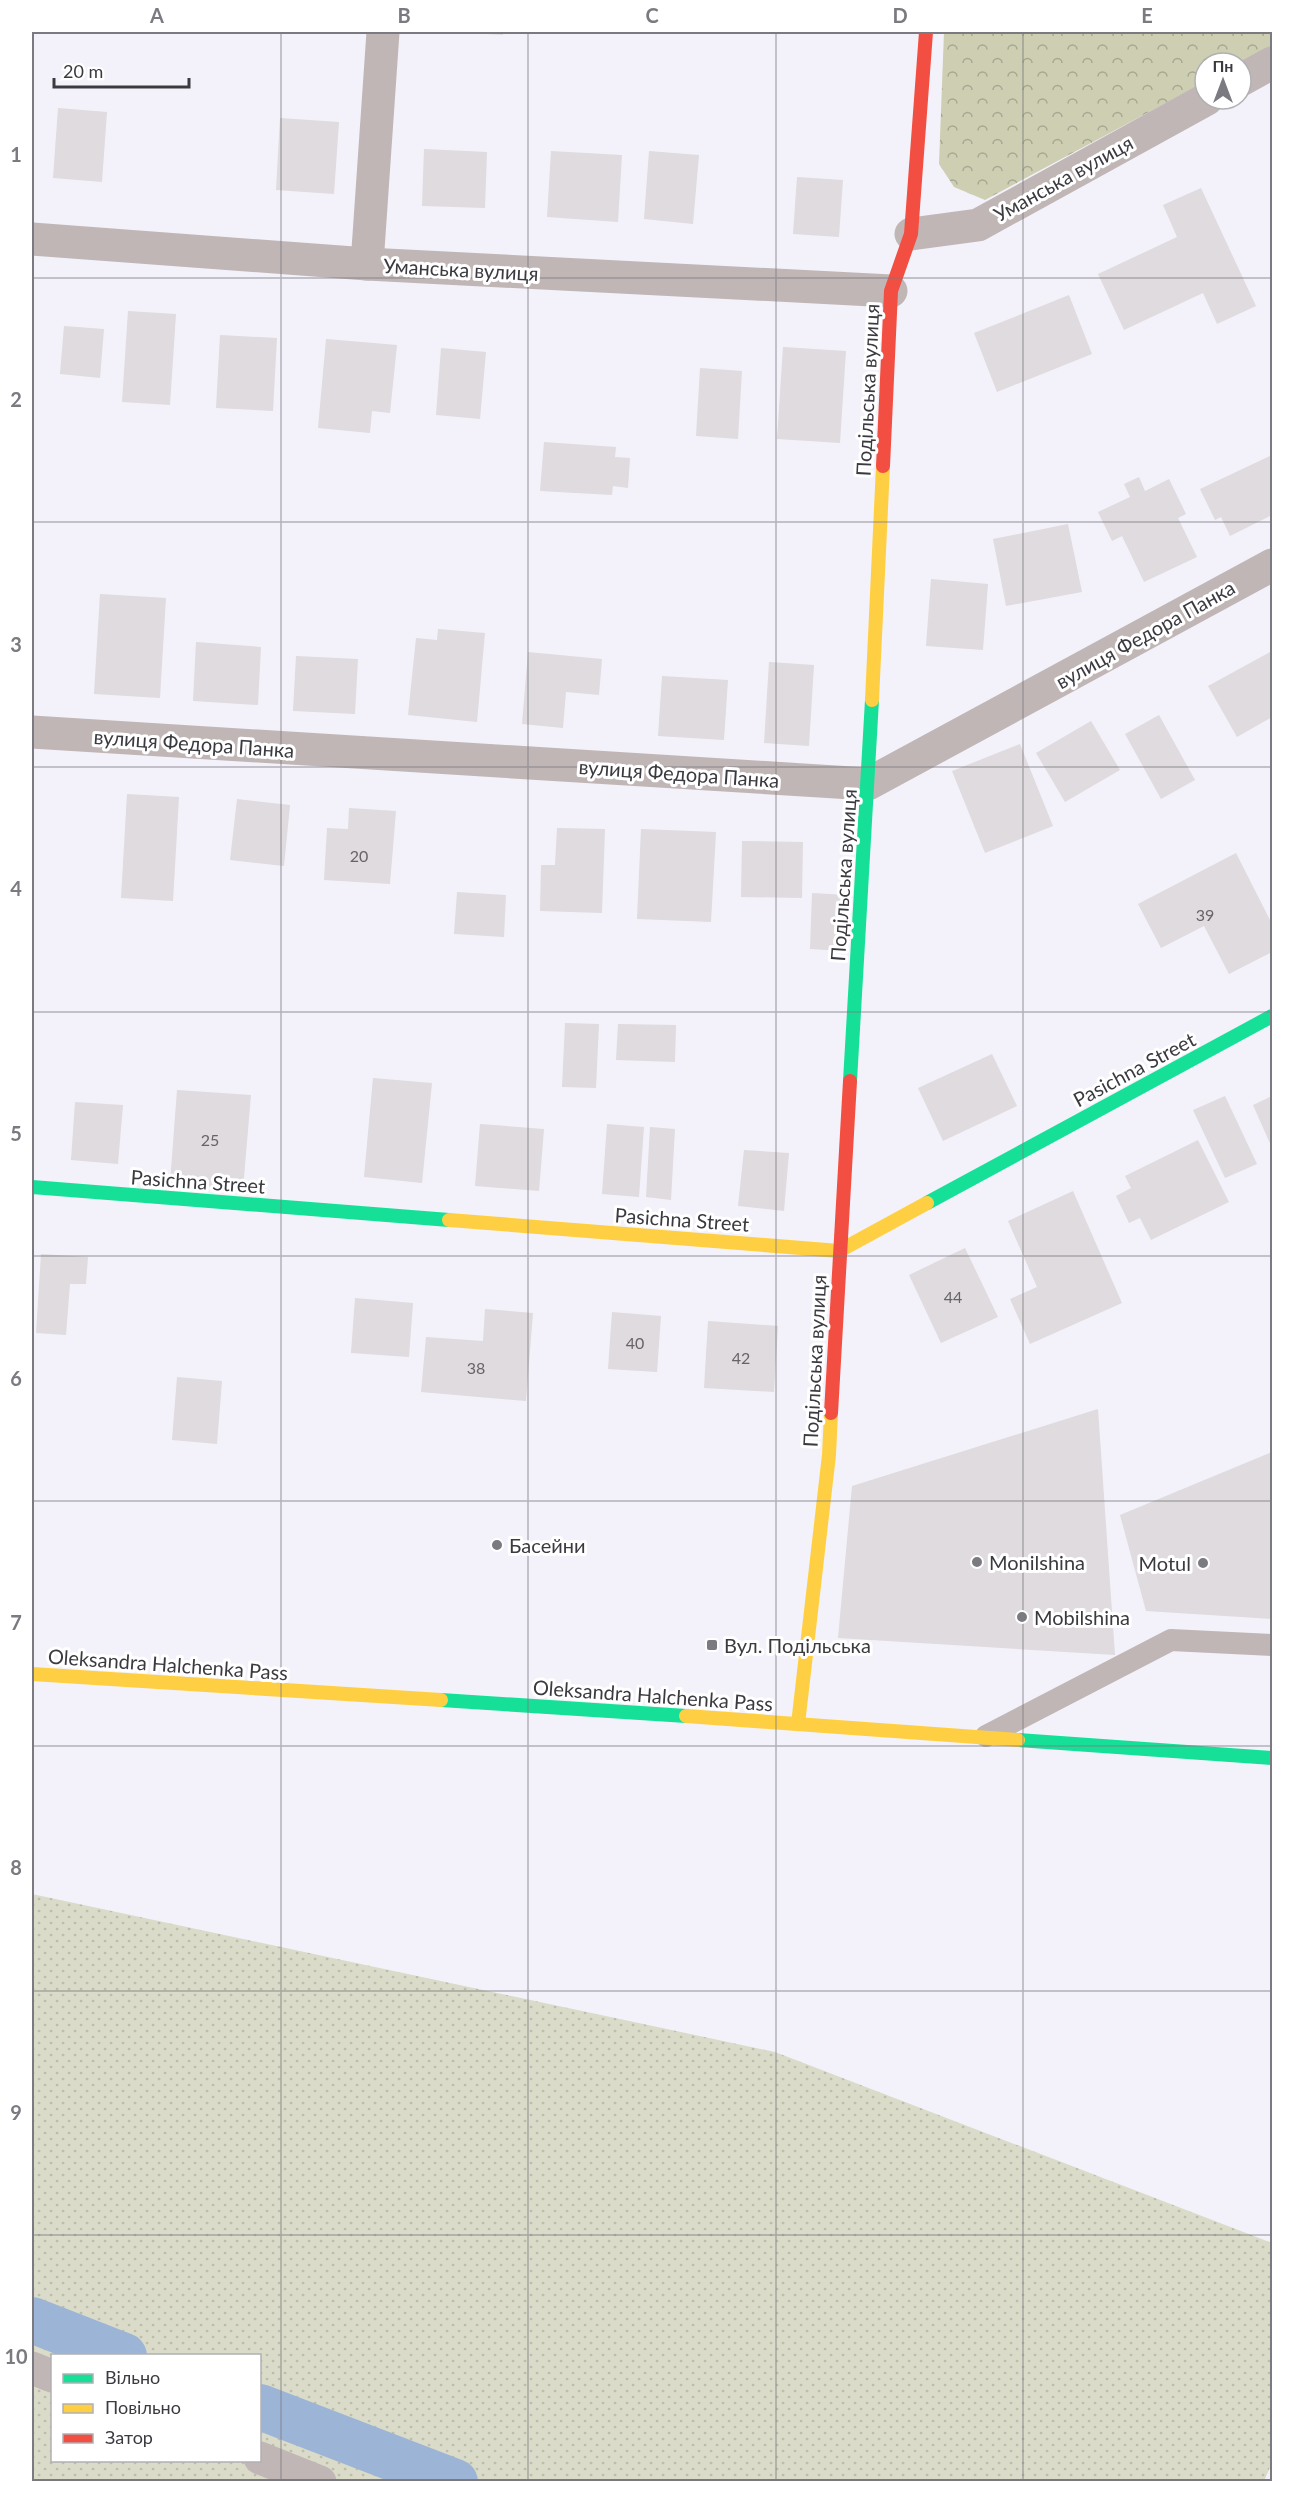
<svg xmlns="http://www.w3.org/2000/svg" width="1304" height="2513" font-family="Lato,sans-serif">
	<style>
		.forest { fill: url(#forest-crowns) }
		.garden { fill: url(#garden-dots); fill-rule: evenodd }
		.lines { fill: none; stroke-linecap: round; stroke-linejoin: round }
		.canal { stroke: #9cb4d6; stroke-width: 46 }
		.building { fill: #dfdbde }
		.lane { stroke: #c0b6b6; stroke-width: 22 }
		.street { stroke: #c0b6b6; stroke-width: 33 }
		.fast { stroke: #16e098; stroke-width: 14 }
		.slow { stroke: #ffcf43; stroke-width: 14 }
		.jam { stroke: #f24e42; stroke-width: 14 }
		.grid { fill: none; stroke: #7b7a81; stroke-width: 1.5; stroke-opacity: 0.55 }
		.poi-dot { fill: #7b7a81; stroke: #fff; stroke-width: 2 }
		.labels { text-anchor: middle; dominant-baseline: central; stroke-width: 6; stroke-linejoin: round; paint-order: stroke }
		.number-label { font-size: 16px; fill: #666469 }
		.street-label { font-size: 20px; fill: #3b3a40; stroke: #fff }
		.poi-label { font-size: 20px; fill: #3b3a40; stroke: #fff; text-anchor: start }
		.neatline { fill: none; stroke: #7b7a81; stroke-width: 2 }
		.grid-label { font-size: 20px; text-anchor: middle; font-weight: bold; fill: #7b7a81 }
	</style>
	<defs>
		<pattern id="forest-crowns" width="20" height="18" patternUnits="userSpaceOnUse" patternTransform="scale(1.5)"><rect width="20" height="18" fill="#cdceb2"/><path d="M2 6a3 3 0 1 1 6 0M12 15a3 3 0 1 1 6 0" fill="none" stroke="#a8a892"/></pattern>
		<pattern id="garden-dots" width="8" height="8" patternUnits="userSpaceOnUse" patternTransform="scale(1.5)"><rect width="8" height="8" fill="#dadbc8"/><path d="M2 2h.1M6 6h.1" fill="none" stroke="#bcbdad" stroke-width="1.8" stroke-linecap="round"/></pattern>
	</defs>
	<rect width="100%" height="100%" fill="#f3f2fa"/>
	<path class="forest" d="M944,32H1272V46L1240,63H1205V82L985,200L954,187L939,164Z"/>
	<path class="garden" d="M32,1894L775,2052L1272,2243V2463L1264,2481L32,2482ZM52,2356H260V2460H52Z"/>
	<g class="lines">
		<g class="canal">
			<path d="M32,2320L124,2356"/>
			<path d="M260,2407L455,2482"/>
		</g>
	</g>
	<g class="building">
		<path d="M469,32H503V35L469,33Z"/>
		<path d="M58,108L107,112L102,182L53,178Z"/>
		<path d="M280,118L339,122L334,194L276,190Z"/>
		<path d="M424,149L487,152L485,208L422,206Z"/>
		<path d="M551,151L622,155L618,222L547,217Z"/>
		<path d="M649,151L699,155L693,224L644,219Z"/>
		<path d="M797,177L843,180L839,237L793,234Z"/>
		<path d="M1201,188L1256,306L1217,324L1203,293L1124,330L1098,274L1177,237L1163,205Z"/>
		<path d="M1069,295L1092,354L997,392L974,333Z"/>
		<path d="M128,311L176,314L170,405L122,402Z"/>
		<path d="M64,326L104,329L100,378L60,374Z"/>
		<path d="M220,335L277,338L273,411L216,408Z"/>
		<path d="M326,339L397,345L390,413L372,411L370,433L318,428Z"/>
		<path d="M783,347L846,351L840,443L777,439Z"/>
		<path d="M441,348L486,352L480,419L436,415Z"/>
		<path d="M700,368L742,371L738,439L696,436Z"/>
		<path d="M544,442L616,447L615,457L630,458L628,488L613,486L612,495L540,491Z"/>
		<path d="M1272,455V515L1230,536L1221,517L1215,520L1200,489Z"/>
		<path d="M1139,477L1145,491L1169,479L1186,514L1178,518L1197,557L1144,582L1122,536L1112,541L1098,512L1130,497L1124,484Z"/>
		<path d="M1068,524L1082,592L1006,606L993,539Z"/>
		<path d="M931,579L988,584L983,650L926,646Z"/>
		<path d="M100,594L166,598L160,698L94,694Z"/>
		<path d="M438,629L485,633L477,722L408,715L416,638L437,640Z"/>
		<path d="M196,642L261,647L258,705L193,701Z"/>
		<path d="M1272,651V717L1237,737L1208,686Z"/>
		<path d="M528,652L602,659L599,695L566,692L563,728L522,724Z"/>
		<path d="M296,656L358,659L355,714L293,711Z"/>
		<path d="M769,662L814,665L809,746L764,743Z"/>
		<path d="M662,676L728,680L724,740L658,736Z"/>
		<path d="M1159,715L1195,780L1161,799L1125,734Z"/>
		<path d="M1091,721L1120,770L1065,802L1036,753Z"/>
		<path d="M1020,744L1053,826L985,853L952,771Z"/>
		<path d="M127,794L179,797L173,901L121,898Z"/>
		<path d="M237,799L290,805L284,866L230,860Z"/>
		<path d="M349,808L396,811L390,884L324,880L327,828L348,829Z"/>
		<path d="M557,828L605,829L602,913L540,911L541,865H555Z"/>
		<path d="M641,829L716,832L711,922L637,919Z"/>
		<path d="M742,841L803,842L802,898L741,897Z"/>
		<path d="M1236,853L1272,924V952L1229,974L1204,926L1161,948L1138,904Z"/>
		<path d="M457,892L506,895L504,937L454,934Z"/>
		<path d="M812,893L846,895L843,951L810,949Z"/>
		<path d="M565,1023L599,1024L596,1088L562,1087Z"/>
		<path d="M618,1024L676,1025L675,1062L616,1060Z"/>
		<path d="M992,1054L1017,1106L943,1141L918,1088Z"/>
		<path d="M373,1078L432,1083L422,1183L364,1177Z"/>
		<path d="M177,1090L251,1095L243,1189L170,1183Z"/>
		<path d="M1225,1096L1257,1164L1225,1178L1193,1110Z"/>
		<path d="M1272,1096V1148L1253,1105Z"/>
		<path d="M75,1102L123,1105L118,1164L71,1160Z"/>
		<path d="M480,1124L544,1129L539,1191L475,1186Z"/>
		<path d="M607,1124L644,1127L639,1197L602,1194Z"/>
		<path d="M650,1127L675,1129L671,1200L646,1197Z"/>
		<path d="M1198,1140L1229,1202L1151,1240L1140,1218L1129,1223L1116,1196L1131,1188L1125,1176Z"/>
		<path d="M744,1150L789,1153L784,1211L738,1206Z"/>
		<path d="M1073,1191L1122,1303L1030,1344L1010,1299L1037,1287L1008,1221Z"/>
		<path d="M965,1248L998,1317L941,1343L909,1275Z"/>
		<path d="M41,1254L88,1257L86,1284H70L66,1335L36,1333Z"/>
		<path d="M355,1298L413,1303L409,1357L351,1353Z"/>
		<path d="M485,1309L533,1313L526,1401L421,1392L426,1337L483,1341Z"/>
		<path d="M612,1312L661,1316L657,1372L608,1369Z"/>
		<path d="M708,1321L778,1326L774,1392L704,1388Z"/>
		<path d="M177,1377L222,1381L217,1444L172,1440Z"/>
		<path d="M1098,1409L1115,1655L838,1638L852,1486Z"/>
		<path d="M1272,1452V1619L1146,1611L1120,1515Z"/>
	</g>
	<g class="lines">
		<path class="lane" d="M986,1736L1171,1640L1272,1645"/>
		<g class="street">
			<path d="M1241,80L1272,63"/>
			<path d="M911,234L978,225L1207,99"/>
			<path d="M32,239L367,264L891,291"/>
			<path d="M367,264L383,32"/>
			<path d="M32,732L868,784L1272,565"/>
			<path d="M32,2368L52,2376"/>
			<path d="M260,2458L320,2482"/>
		</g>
		<g class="fast">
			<path d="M850,1081L872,700"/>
			<path d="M32,1187L449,1220"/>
			<path d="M927,1203L1272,1016"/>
			<path d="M441,1700L686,1716"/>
			<path d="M1018,1740L1272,1758"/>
		</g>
		<g class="slow">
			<path d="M872,700L883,466"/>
			<path d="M449,1220L839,1251L927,1203"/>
			<path d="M32,1674L441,1700"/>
			<path d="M686,1716L1018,1740"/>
			<path d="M798,1724L829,1455L831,1413"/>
		</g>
		<g class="jam">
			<path d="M883,466L891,291L911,234L926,32"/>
			<path d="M831,1413L850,1081"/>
		</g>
	</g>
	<path class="grid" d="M281,32V2482M528,32V2482M776,32V2482M1023,32V2482M32,278H1272M32,522H1272M32,767H1272M32,1012H1272M32,1256H1272M32,1501H1272M32,1746H1272M32,1991H1272M32,2235H1272"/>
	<g class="poi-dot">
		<circle cx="497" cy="1545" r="6"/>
		<circle cx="977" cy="1562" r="6"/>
		<circle cx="1203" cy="1563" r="6"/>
		<circle cx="1022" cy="1617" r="6"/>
		<rect x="706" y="1639" width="12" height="12" rx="3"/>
	</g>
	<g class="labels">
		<g class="number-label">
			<text x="359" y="855">20</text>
			<text x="1205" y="914">39</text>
			<text x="210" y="1139">25</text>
			<text x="953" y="1296">44</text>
			<text x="635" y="1342">40</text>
			<text x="741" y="1357">42</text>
			<text x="476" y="1367">38</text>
		</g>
		<g class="street-label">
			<text transform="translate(1063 178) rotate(-29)">Уманська вулиця</text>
			<text transform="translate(461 269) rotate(3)">Уманська вулиця</text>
			<text transform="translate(867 390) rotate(-87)">Подільська вулиця</text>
			<text transform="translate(1145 634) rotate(-29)">вулиця Федора Панка</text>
			<text transform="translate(194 743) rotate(4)">вулиця Федора Панка</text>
			<text transform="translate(679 773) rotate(4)">вулиця Федора Панка</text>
			<text transform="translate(843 875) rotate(-86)">Подільська вулиця</text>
			<text transform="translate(1134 1069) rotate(-28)">Pasichna Street</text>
			<text transform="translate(198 1181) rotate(4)">Pasichna Street</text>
			<text transform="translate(682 1219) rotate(4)">Pasichna Street</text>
			<text transform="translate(814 1361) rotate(-87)">Подільська вулиця</text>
			<text transform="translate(168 1664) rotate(4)">Oleksandra Halchenka Pass</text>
			<text transform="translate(653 1695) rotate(4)">Oleksandra Halchenka Pass</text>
		</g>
		<g class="poi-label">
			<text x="509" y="1545">Басейни</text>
			<text x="989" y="1562">Monilshina</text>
			<text x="1191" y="1563" text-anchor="end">Motul</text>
			<text x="1034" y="1617">Mobilshina</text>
			<text x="724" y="1645">Вул. Подільська</text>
		</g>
	</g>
	<rect width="1304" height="2513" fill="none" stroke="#ffffff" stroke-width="66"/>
	<rect x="51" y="2354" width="210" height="108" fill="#ffffff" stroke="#b1b0b3" stroke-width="1.5"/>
	<rect x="63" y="2374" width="30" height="9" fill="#16e098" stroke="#b1b0b3" stroke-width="1.5"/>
	<text x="105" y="2384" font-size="18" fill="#3b3a40">Вільно</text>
	<rect x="63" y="2404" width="30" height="9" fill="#ffcf43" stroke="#b1b0b3" stroke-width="1.5"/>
	<text x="105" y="2414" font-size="18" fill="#3b3a40">Повільно</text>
	<rect x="63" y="2434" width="30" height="9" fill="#f24e42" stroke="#b1b0b3" stroke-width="1.5"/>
	<text x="105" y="2444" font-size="18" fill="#3b3a40">Затор</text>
	<g transform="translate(1223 81)"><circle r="28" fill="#ffffff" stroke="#b1b0b3" stroke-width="1.5"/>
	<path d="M0-4.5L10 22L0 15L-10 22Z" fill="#7b7a81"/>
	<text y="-9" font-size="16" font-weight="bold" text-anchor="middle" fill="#3b3a40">Пн</text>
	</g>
	<path d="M54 78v9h135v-9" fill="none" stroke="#3b3a40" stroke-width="3"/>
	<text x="63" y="78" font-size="18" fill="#3b3a40" stroke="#ffffff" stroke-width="4.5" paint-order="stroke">20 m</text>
	<rect x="33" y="33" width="1238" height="2447" class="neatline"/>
	<g class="grid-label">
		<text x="157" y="23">A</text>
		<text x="404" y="23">B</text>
		<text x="652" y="23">C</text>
		<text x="900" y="23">D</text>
		<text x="1147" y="23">E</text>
		<text x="16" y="162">1</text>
		<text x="16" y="407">2</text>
		<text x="16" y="652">3</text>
		<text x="16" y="896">4</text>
		<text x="16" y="1141">5</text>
		<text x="16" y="1386">6</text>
		<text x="16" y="1630">7</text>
		<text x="16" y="1875">8</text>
		<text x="16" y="2120">9</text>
		<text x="16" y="2364">10</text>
	</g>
</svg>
